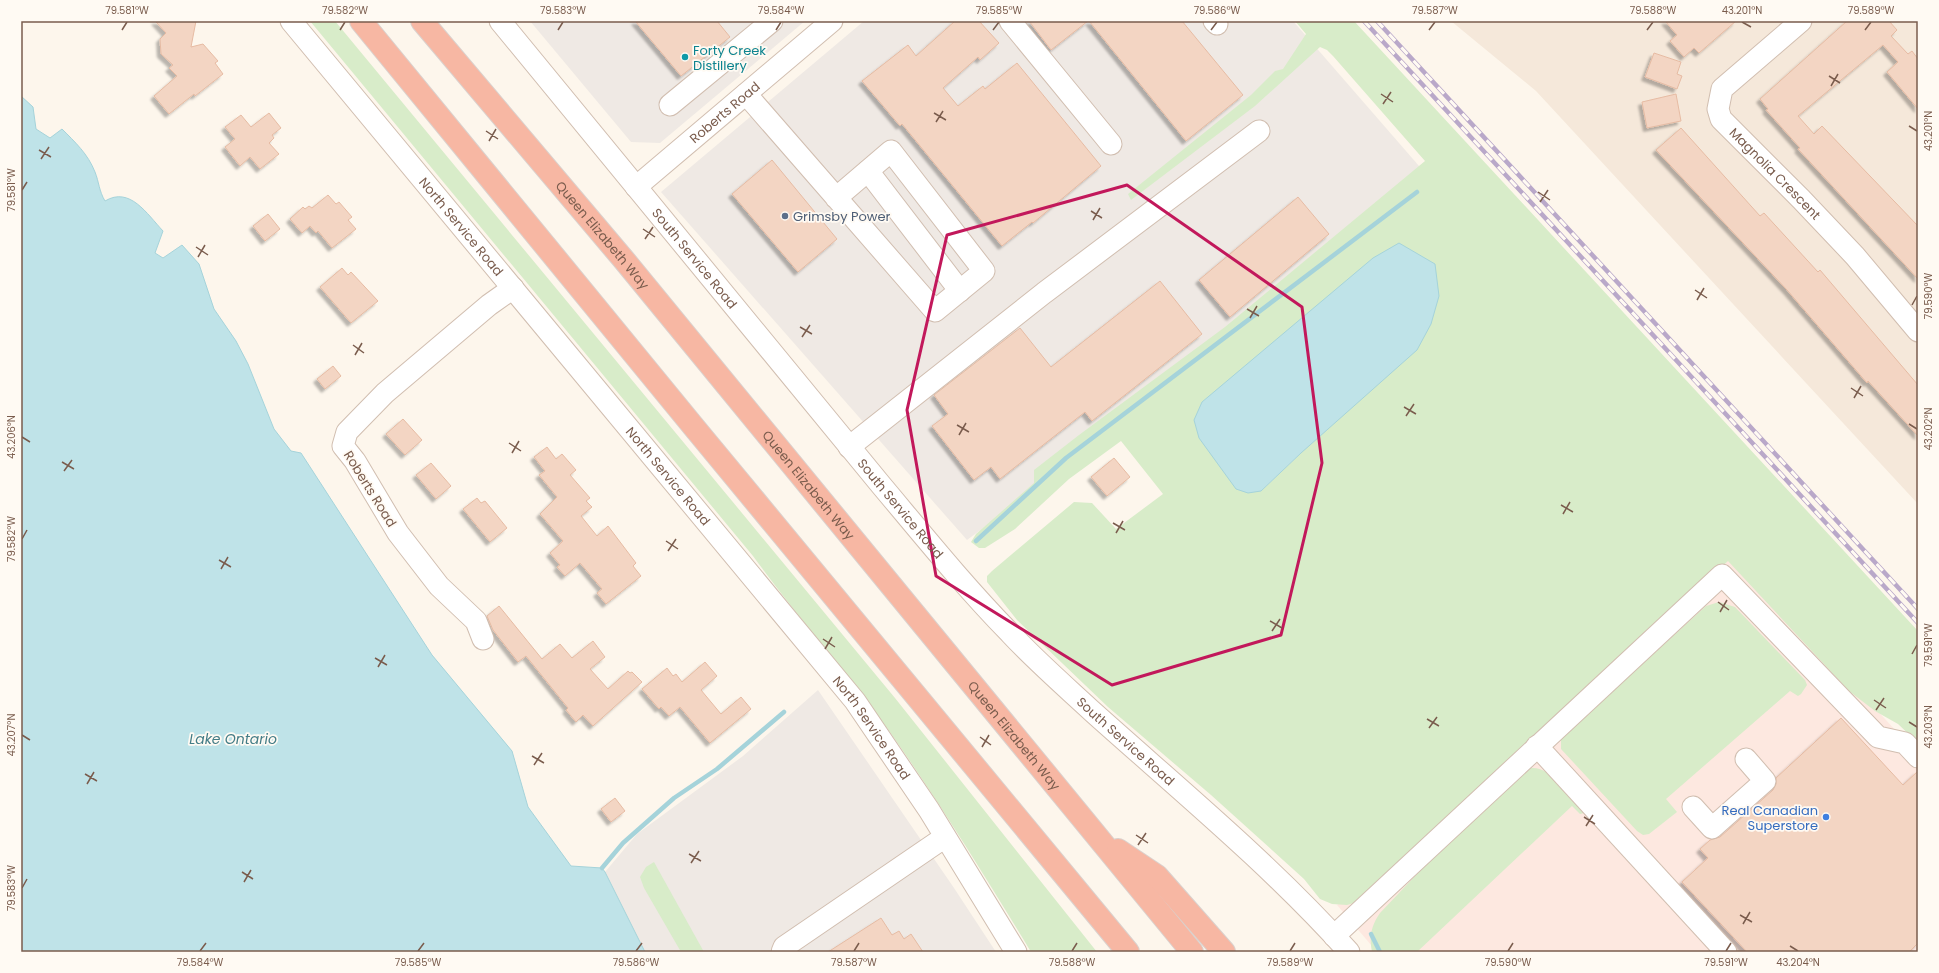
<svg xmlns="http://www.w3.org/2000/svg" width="1939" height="973" font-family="Poppins,sans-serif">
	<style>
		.residential { fill: #f5e8da }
		.commercial { fill: #fde8e0 }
		.industrial { fill: #efe9e4 }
		.green { fill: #d8ecc9; fill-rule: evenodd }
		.water { fill: #bfe3e8; stroke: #a5d3da }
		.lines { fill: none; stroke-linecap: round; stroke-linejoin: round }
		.stream { stroke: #a5d3da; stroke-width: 4.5 }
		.building { fill: #f3d5c3; stroke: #e6bba3; filter: url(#shadow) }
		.minor-casing { stroke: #d1beb0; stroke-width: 23 }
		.highway-casing { stroke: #dad1cd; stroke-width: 24 }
		.minor { stroke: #fff; stroke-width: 21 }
		.highway { stroke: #f7b7a3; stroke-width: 22 }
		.rail-casing { stroke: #b9a8c9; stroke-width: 4.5 }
		.rail { stroke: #fffaf3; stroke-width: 3; stroke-dasharray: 9; stroke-linecap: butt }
		.marked { fill: none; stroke: #c2185b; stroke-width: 3; stroke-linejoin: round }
		.ticks { fill: none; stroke: #7a5c4d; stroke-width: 1.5 }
		.culture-dot { fill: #0f9aa8; stroke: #fffaf3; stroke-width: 1.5 }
		.service-dot { fill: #5c6f8a; stroke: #fffaf3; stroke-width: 1.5 }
		.shop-dot { fill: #3f7fe0; stroke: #fffaf3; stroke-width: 1.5 }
		.labels { text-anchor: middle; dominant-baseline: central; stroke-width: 3.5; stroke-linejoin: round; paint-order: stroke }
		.culture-label { font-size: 13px; fill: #0d838f; stroke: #fffaf3; text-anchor: start }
		.street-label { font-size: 13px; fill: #7a5c4d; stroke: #fffaf3 }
		.service-label { font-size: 13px; fill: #4e5e75; stroke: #fffaf3; text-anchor: start }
		.shop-label { font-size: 13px; fill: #366cbe; stroke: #fffaf3; text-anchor: end }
		.water-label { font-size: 14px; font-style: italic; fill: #437c86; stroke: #fffaf3 }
		.neatline { fill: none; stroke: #7a5c4d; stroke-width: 1.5 }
		.ticks-label { font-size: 10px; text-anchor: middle; fill: #7a5c4d }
	</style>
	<defs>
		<filter id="shadow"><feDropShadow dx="-3.5" dy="3.5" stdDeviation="1" flood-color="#0004"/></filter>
	</defs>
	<rect width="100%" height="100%" fill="#fdf6ec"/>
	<path class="residential" d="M1451,21H1918V504L1536,91Z"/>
	<path class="commercial" d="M1726,545L1918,755V952H1377L1337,905Z"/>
	<g class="industrial">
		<path d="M530,21H805L660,143L631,142Z"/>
		<path d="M864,21H1293L1439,189L967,540L661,192Z"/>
		<path d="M818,690L954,888L996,952H645L605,872L637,834L743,756Z"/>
	</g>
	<g class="green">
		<path d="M310,21H335L895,698L1097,952H1031C985,876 938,800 887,728C844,669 796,615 753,556Z"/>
		<path d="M1295,21H1354L1918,631V743L1898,724L1875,711L1849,691L1728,561L1357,902L1347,905L1332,904L1320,899L1304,879L1211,795L1108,707L1017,620L987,582V576L992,571L1074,502L1092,503L1116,529L1163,494L1121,441L1069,479L1015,529L985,548H979L971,542L976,534L1034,483V470L1079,435L1225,327L1425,161L1333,56L1327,50L1320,47L1255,106L1131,200L1128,194L1251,95L1275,71L1283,69L1306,34ZM1301,453L1261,491L1236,489Z"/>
		<path d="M1719,602L1735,607L1805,680L1807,685L1801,694L1798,696L1790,691L1666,799L1677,812L1649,834L1643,835L1637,831L1561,749V738L1706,606Z"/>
		<path d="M1531,768C1551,766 1572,797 1585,810L1584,813L1580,814L1572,806L1417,952H1372C1369,937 1371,926 1380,913L1437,853Z"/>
		<path d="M654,862L704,952H681L644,888L640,877L646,867Z"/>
	</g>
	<g class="water">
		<path d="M21,96L33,107L36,129L50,138L62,129C75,142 88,154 95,172C99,182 99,191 105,201C130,186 147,214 163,231L155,253L163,258L182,245L199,264L214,309L236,341L248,364L274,429L291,451L301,453L432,655L512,751L528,807L571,866L602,868L605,872L645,952H21Z"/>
		<path d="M1399,243L1435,264L1439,296L1431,324L1417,350L1301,453L1261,491L1248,493L1236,489L1199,438L1194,420L1202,402L1373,258Z"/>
	</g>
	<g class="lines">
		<g class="stream">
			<path d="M976,541L1066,458L1417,192"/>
			<path d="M602,868L623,843L674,798L717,769L784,712"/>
			<path d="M1371,934L1380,952"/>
		</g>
	</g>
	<g class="building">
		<path d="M155,21H196L191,47L203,44L218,61L215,63L223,74L195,96L194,94L169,114L154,96L177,76L169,68L173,65L161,54L160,39L166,33Z"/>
		<path d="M635,21H717L730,37L681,76Z"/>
		<path d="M955,21H979L999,43L980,60L978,57L943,88L958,106L983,86L985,89L1017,63L1101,166L1033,223L1032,222L1002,246L902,124L900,126L862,81L908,45L916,56Z"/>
		<path d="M1029,21H1088L1051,50Z"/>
		<path d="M1089,21H1182L1243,95L1186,141Z"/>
		<path d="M1665,21H1736L1699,53L1694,48L1684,57L1670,41L1677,35Z"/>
		<path d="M1847,21H1889L1897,30L1891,36L1908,54L1912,51L1918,59V109L1887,72L1898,62L1883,45L1798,116L1814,134L1822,126L1918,226V279L1798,149L1800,148L1766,110L1768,109L1760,99Z"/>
		<path d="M1654,53L1681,62L1677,74L1682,76L1677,89L1645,77Z"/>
		<path d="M1676,94L1681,121L1647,128L1642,102Z"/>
		<path d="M269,113L281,128L272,135L274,138L269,143L279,154L260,169L250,157L240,166L225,147L235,139L225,127L241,115L251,127Z"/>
		<path d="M1681,128L1760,216L1764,213L1818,272L1820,270L1918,385V436L1868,381L1867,383L1787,290L1656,150Z"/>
		<path d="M772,160L837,239L798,272L732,194Z"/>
		<path d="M328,195L336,204L339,202L352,217L348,220L356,229L332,248L318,231L316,233L310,226L302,233L290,219L303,207L305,209L309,206L312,208Z"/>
		<path d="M1298,197L1329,234L1230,317L1199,280Z"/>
		<path d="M268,214L280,229L265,241L253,226Z"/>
		<path d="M342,268L348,275L351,272L378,301L351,323L320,287Z"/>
		<path d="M1160,281L1202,334L1092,421L1085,412L1000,479L991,467L974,480L932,426L948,414L934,395L1020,328L1051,367Z"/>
		<path d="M333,366L341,376L325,389L317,379Z"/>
		<path d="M403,419L422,440L405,455L386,434Z"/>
		<path d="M547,447L556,459L562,454L576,470L570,475L590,498L586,501L592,507L581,516L597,536L608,526L636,563L633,566L641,576L606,604L597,593L602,589L580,563L565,576L557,567L560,565L550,553L563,541L540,514L557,497L539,475L545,471L534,457Z"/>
		<path d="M1114,458L1130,477L1107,496L1091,477Z"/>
		<path d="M431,463L451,486L436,499L416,475Z"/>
		<path d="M477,498L481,503L485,501L507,528L490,542L463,509Z"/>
		<path d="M499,606L542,659L560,644L572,658L593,641L605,657L590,669L608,689L628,671L630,673L632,672L642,682L593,726L583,715L576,722L566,710L568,708L526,656L518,662L493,630L487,616Z"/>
		<path d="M705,662L717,676L701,690L721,714L741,697L751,709L710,743L680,707L669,716L661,707L659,709L642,689L667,668L673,676L676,674L682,682Z"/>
		<path d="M1841,718L1903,785L1918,771V943L1909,952H1747L1682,882L1708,858L1700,849L1710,840L1720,837L1773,790L1776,784V778Z"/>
		<path d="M615,798L625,811L611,822L601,809Z"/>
		<path d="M881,918L892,935L899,931L904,939L911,934L923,952H828Z"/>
	</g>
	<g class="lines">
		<g class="minor-casing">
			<g id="minor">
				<path id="s1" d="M291,21L855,701L929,810L1016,952"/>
				<path id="s2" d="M500,21L881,485C923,535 964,586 1010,633C1036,661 1066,687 1094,713C1181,791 1271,865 1349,952"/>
				<path d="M1010,21L1111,144"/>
				<path d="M1214,21L1217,24"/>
				<path id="s3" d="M1801,21L1722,89L1718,109L1721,119L1801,199L1855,256L1918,331"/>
				<path d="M746,94L935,311L984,271L891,151L836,198"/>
				<path d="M670,105L772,21"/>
				<path d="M868,171L960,291"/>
				<path id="s4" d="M636,187L832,21"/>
				<path d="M849,447L1044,293L1259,131"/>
				<path d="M483,639L476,621L439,586L398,533L355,461L343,446L347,432L385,393L489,305L513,288"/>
				<path d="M1537,746L1726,952"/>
				<path d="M1693,807L1712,828L1765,781L1746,759"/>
				<path d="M1334,936L1722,575L1878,737L1905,743L1918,757"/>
				<path d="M782,952L784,947L945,837"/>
			</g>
		</g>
		<g class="highway-casing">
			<g id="highway">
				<path d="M361,21L693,426L1128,952"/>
				<path id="s5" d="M422,21L624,260L1192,952"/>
				<path d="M1118,850L1157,876L1224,952"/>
			</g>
		</g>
		<use href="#minor" class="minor"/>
		<use href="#highway" class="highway"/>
		<g class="rail-casing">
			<g id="rail">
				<path d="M1364,21L1918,623"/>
				<path d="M1377,21L1918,609"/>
			</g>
		</g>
		<use href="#rail" class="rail"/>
	</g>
	<path class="marked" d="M1127,185L1302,307L1322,463L1281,635L1112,685L936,576L907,410L947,235Z"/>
	<path class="ticks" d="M1742,22L1751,27M122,30L127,22M340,30L345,22M558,30L563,22M776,30L781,22M993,30L999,22M1211,30L1217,22M1429,30L1435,22M1647,30L1653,22M1865,30L1871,22M1829,76L1840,83M1831,86L1838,74M1381,94L1393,102M1383,104L1391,92M934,113L946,120M936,122L943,111M1909,126L1917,131M486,131L498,139M489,141L496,129M39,150L51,157M41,159L49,147M22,190L27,182M1538,192L1550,200M1540,202L1548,190M1091,211L1102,218M1093,220L1100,208M643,229L655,237M645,239L653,227M196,247L208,255M198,257L205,245M1695,290L1707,298M1697,300L1704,288M1912,305L1917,296M1247,309L1259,316M1250,318L1257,306M800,327L812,334M802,337L810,325M353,345L364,353M355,355L362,343M1851,388L1863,396M1854,398L1861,386M1404,407L1416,414M1406,416L1414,404M1909,424L1917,429M957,425L969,432M959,435L966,423M22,437L30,442M509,443L521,451M512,453L519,441M62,462L74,469M64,471L72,460M1561,505L1573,512M1563,514L1570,502M1113,523L1125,530M1116,533L1123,521M22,539L27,530M666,541L678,549M668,551L676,539M219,560L231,567M221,569L228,557M1718,602L1729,610M1720,612L1727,600M1270,621L1282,628M1272,631L1280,619M823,639L835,647M825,649L832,637M1912,654L1917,645M375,658L387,665M378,667L385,655M1874,700L1886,708M1876,710L1884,698M1427,719L1439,726M1909,722L1917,727M1429,728L1437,717M22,735L30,740M980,737L991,745M982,747L989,735M532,756L544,763M534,765L542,753M85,774L97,781M87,784L94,772M1584,817L1595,824M1586,826L1593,815M1136,835L1148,843M1138,845L1146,833M689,854L701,861M691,863L699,851M242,872L253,879M244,882L251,870M22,888L27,879M1740,915L1752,922M1743,924L1750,912M1790,946L1798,951M200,951L206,943M418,951L424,943M636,951L642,943M854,951L859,943M1072,951L1077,943M1290,951L1295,943M1508,951L1513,943M1726,951L1731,943"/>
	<circle class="culture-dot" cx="685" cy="57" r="4"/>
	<circle class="service-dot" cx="785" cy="216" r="4"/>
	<circle class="shop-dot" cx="1826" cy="817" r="4"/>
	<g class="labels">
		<g class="culture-label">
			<text x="693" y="50">Forty Creek<tspan x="693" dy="15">Distillery</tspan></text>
		</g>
		<g class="street-label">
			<text stroke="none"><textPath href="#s4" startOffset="116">Roberts Road</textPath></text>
			<text stroke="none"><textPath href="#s3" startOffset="212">Magnolia Crescent</textPath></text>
			<text stroke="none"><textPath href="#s1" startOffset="267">North Service Road</textPath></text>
			<text stroke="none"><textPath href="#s5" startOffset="280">Queen Elizabeth Way</textPath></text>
			<text stroke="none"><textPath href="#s2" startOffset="307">South Service Road</textPath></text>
			<text stroke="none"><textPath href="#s1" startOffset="591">North Service Road</textPath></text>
			<text stroke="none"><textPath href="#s5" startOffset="604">Queen Elizabeth Way</textPath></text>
			<text transform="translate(370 489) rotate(58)">Roberts Road</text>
			<text stroke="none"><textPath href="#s2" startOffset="631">South Service Road</textPath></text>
			<text stroke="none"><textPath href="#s1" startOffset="915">North Service Road</textPath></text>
			<text stroke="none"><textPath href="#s5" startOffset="928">Queen Elizabeth Way</textPath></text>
			<text stroke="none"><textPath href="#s2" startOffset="955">South Service Road</textPath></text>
		</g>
		<g class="service-label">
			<text x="793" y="216">Grimsby Power</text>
		</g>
		<g class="shop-label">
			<text x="1818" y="810">Real Canadian<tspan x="1818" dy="15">Superstore</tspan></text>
		</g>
		<g class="water-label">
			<text x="233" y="739">Lake Ontario</text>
		</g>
	</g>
	<rect width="1939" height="973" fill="none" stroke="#fffaf3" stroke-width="44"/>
	<rect x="22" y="22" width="1895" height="929" class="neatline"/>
	<g class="ticks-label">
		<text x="127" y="14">79.581°W</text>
		<text x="345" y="14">79.582°W</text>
		<text x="563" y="14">79.583°W</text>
		<text x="781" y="14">79.584°W</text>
		<text x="999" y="14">79.585°W</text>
		<text x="1217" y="14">79.586°W</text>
		<text x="1435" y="14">79.587°W</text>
		<text x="1653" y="14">79.588°W</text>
		<text x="1742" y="14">43.201°N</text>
		<text x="1871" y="14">79.589°W</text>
		<text transform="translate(1928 131) rotate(-90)" y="4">43.201°N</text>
		<text transform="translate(11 190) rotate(-90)" y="4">79.581°W</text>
		<text transform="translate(1928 296) rotate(-90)" y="4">79.590°W</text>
		<text transform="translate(1928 429) rotate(-90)" y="4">43.202°N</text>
		<text transform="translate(11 437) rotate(-90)" y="4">43.206°N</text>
		<text transform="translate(11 539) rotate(-90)" y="4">79.582°W</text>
		<text transform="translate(1928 645) rotate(-90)" y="4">79.591°W</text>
		<text transform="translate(1928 727) rotate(-90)" y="4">43.203°N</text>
		<text transform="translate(11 735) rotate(-90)" y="4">43.207°N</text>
		<text transform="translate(11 888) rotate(-90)" y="4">79.583°W</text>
		<text x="200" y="966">79.584°W</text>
		<text x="418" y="966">79.585°W</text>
		<text x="636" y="966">79.586°W</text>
		<text x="854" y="966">79.587°W</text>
		<text x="1072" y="966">79.588°W</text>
		<text x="1290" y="966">79.589°W</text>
		<text x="1508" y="966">79.590°W</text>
		<text x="1726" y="966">79.591°W</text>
		<text x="1798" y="966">43.204°N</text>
	</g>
</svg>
